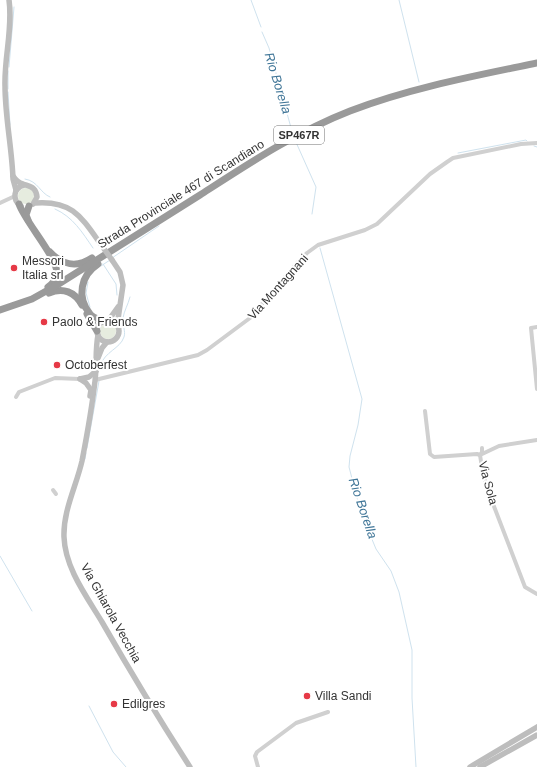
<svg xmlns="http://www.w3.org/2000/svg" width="537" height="767" font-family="Arial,sans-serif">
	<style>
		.green { fill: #e6ecdf }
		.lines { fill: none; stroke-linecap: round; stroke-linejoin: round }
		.stream { stroke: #cfe2ee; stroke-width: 1 }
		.street { stroke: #d0d0d0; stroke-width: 4 }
		.secondary { stroke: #bdbdbd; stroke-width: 5.5 }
		.highway { stroke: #9a9a9a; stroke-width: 7 }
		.secondary-bridge { stroke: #bdbdbd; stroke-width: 5.5 }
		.poi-dot { fill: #e63946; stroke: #fff; stroke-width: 1.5 }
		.labels { text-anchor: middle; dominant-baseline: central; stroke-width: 4; stroke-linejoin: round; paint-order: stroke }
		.shield { fill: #fff; stroke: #707070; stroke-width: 1 }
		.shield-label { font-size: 11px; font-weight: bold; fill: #333 }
		.street-label { font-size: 12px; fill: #333; stroke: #fff }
		.poi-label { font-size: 12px; fill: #333; stroke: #fff; text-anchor: start }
		.water-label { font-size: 13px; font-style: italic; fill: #3f7597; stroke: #fff }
	</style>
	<rect width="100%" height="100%" fill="#fff"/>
	<g class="green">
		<circle cx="26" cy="196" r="8"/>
		<circle cx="108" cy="331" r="8"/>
	</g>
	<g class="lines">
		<g class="stream">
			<path d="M251,0L261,27"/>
			<path d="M399,0L419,82"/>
			<path d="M262,32L269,48L293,135"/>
			<path d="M9,67L14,7"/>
			<path d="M8,89V71"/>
			<path d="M8,92L10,125"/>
			<path d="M295,140L316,187L312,214"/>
			<path d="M534,146L537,147"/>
			<path d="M458,153L526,140L527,141"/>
			<path d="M25,179C38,181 40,193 50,197"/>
			<path d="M55,209C73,217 82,232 93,248"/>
			<path d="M320,248L362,399L358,425L350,456L349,467L360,509L369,532L376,549L391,571L399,592L412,650V698L416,767"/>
			<path d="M112,258L159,226"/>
			<path d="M103,264L116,284L117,295"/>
			<path d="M101,266L110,260"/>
			<path d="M88,282L86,293L90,307"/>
			<path d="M100,366C105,351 120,349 124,337C126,331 122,325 123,318C124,311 128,305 130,297"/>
			<path d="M87,448L99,381"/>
			<path d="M85,459L86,453"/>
			<path d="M0,556L32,611"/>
			<path d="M89,706L113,752L126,767"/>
		</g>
		<g class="street">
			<path d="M0,203L15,196"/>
			<path d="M537,327L531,328L537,389"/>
			<path d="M95,380L198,355L207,350L250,318L297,263L307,253L318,245L365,230L377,224L430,174L447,162L453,158L521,144L537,143"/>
			<path d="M16,397L19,392L55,378L80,379"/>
			<path d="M425,411L430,454L434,457L477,454L480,455L483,474L490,496L525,587L537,594"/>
			<path d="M482,448V452L480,455L499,446L537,440"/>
			<path d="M53,490L56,494"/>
			<path d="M258,767L255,756L257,752L296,723L328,712"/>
		</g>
		<g class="secondary">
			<path d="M9,0C13,28 4,58 5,86C5,117 12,148 13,179L16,190"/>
			<path d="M13,176C15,179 19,183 23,184C31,187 36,187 37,197L33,204"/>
			<path d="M35,203C73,200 82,218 102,246"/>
			<path d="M21,206C12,200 13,188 24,185"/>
			<path d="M112,260L120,272L123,285L117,326"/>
			<circle cx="108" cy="331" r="11"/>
			<path d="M108,321L118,307"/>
			<path d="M98,335C95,350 97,366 95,381C92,407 87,435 82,461C76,487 63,511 64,537C65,568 87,597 102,622C130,671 159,719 190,767"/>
			<path d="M98,358L102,348L107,342"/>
			<path d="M80,379L86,383L91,390L90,396"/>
			<path d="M80,379L89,377L96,371"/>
			<path d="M470,767L537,727"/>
			<path d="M480,767L537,735"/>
		</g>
		<g class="highway">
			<path d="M19,204C25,222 59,259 57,275C56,281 52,284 48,287"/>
			<path d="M28,220L26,215L29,206"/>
			<path d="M50,252C62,265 77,268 92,258"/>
			<path d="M98,264C81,275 76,297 90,314C93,318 99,319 104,321"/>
			<path d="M49,293C63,287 75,292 82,305"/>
			<path d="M0,310L32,299L57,285C104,255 152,225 200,195C248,164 296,132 350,111C410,88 474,76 537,63"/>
			<path d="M87,314L97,331"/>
		</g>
		<path class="secondary-bridge" d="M102,246L112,260"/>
	</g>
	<g class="poi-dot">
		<circle cx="14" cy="268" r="4"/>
		<circle cx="44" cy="322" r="4"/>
		<circle cx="57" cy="365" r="4"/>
		<circle cx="307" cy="696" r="4"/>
		<circle cx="114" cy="704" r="4"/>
	</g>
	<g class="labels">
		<rect class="shield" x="274" y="126" width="50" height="18" rx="3"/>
		<g class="shield-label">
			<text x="299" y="135">SP467R</text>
		</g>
		<g class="street-label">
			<text transform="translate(181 194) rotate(-32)">Strada Provinciale 467 di Scandiano</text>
			<text transform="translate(278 287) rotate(-48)">Via Montagnani</text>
			<text transform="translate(488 483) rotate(75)">Via Sola</text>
			<text transform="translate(111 613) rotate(61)">Via Ghiarola Vecchia</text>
		</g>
		<g class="poi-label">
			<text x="22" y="261">Messori<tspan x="22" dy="14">Italia srl</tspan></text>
			<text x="52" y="322">Paolo &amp; Friends</text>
			<text x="65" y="365">Octoberfest</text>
			<text x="315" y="696">Villa Sandi</text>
			<text x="122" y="704">Edilgres</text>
		</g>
		<g class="water-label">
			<text transform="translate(278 83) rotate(73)">Rio Borella</text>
			<text transform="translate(363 508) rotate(71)">Rio Borella</text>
		</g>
	</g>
</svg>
